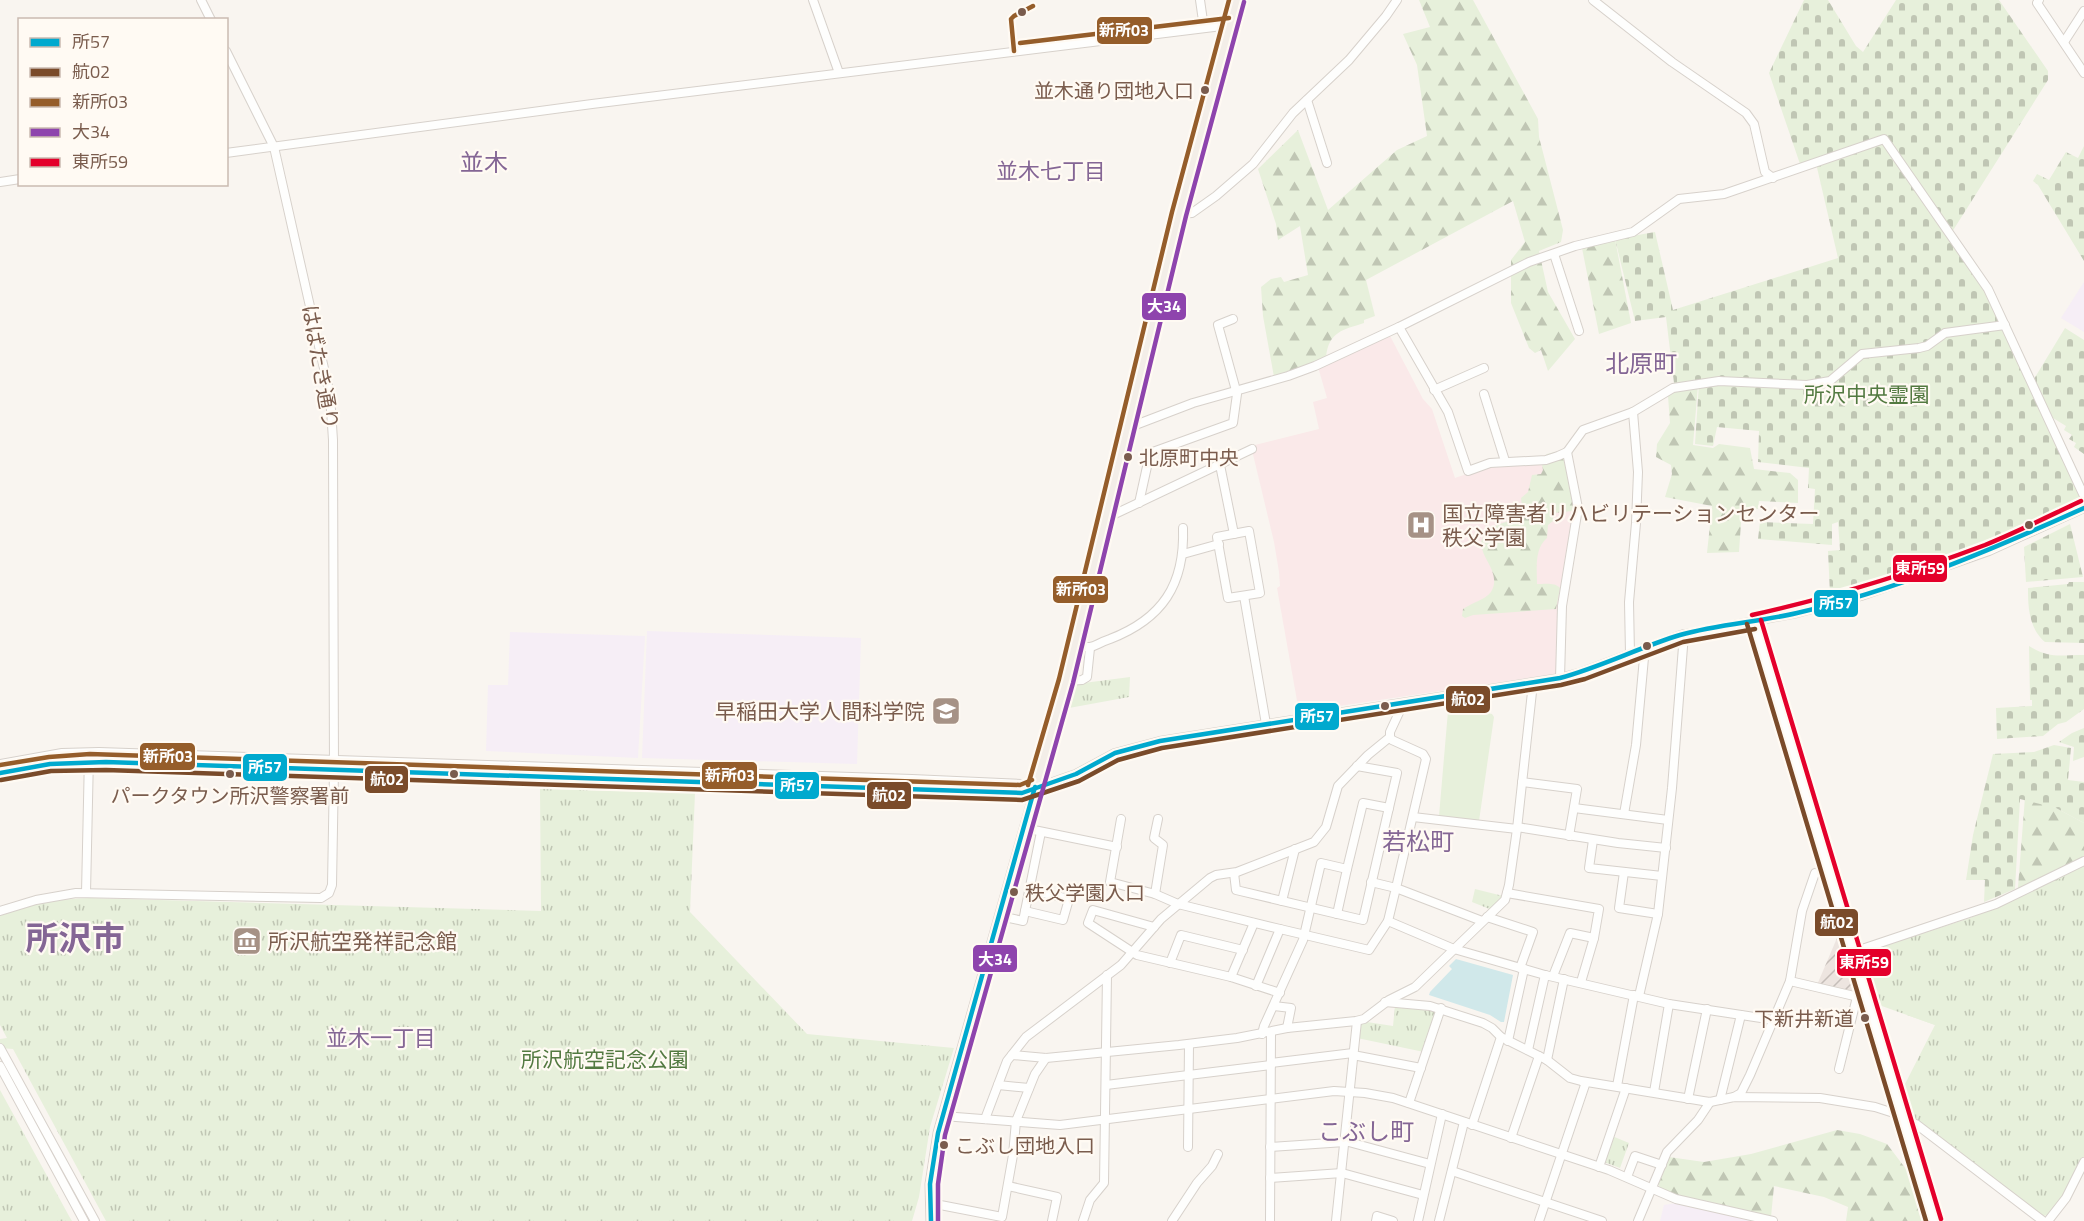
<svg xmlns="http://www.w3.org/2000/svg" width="2084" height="1221" font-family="'Titillium Web','Noto Sans JP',sans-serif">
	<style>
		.industrial { fill: url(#industrial-furrows) }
		.education { fill: #f6eef6 }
		.medical { fill: #fae9e9 }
		.grass { fill: #e7f0db }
		.forest { fill: url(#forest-firs) }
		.cemetery { fill: url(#cemetery-stones) }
		.park { fill: url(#park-tufts) }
		.water { fill: #d0e8ea }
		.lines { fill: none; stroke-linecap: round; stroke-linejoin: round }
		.minor-casing { stroke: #d7d1cb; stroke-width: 10 }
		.major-casing { stroke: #dad1cc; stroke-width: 11 }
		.minor { stroke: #fefefd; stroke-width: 8 }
		.major { stroke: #f3eee8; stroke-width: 9 }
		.bus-1-casing { stroke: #fffaf3; stroke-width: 9 }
		.bus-2-casing { stroke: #fffaf3; stroke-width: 9 }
		.bus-3-casing { stroke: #fffaf3; stroke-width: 9 }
		.bus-4-casing { stroke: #fffaf3; stroke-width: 9 }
		.bus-5-casing { stroke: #fffaf3; stroke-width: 9 }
		.bus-1 { stroke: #00a9ce; stroke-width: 4.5 }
		.bus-2 { stroke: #7a4b2a; stroke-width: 4.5 }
		.bus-3 { stroke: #955d2a; stroke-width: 4.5 }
		.bus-4 { stroke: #8e44ad; stroke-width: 4.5 }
		.bus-5 { stroke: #e4002b; stroke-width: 4.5 }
		.bus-dot { fill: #7a5c4d; stroke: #fffaf3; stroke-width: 2 }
		.labels { text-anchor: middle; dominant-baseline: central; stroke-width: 4.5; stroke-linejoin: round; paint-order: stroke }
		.bus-label { font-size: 20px; fill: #7a5c4d; stroke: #fffaf3; text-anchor: start }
		.street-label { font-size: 21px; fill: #7a5c4d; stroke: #fffaf3 }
		.park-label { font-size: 21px; fill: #537a41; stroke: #fffaf3 }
		.poi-label { font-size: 21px; fill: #7a5c4d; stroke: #fffaf3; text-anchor: start }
		.neighbourhood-label { font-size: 22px; fill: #846695; stroke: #fffaf3 }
		.quarter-label { font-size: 24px; fill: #846695; stroke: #fffaf3 }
		.town-label { font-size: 33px; font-weight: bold; fill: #846695; stroke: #fffaf3 }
		.line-badge { stroke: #fffaf3; stroke-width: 2 }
		.badge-label { font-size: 16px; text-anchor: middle; font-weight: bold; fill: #fff }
	</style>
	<defs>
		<pattern id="industrial-furrows" width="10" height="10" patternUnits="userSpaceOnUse" patternTransform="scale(1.5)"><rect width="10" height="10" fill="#ede5e0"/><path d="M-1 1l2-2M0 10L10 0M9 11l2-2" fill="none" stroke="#c5bdb8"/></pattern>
		<pattern id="forest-firs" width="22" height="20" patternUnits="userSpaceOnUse" patternTransform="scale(1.5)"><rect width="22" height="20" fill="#e7f0db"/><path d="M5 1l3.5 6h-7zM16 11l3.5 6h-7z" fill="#c0c6b4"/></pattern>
		<pattern id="cemetery-stones" width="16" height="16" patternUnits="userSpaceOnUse" patternTransform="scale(1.5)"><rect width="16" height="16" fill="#e7f0db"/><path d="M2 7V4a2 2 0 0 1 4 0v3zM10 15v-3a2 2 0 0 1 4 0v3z" fill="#c0c6b4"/></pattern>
		<pattern id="park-tufts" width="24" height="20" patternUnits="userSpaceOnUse" patternTransform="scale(1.5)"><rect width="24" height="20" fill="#e7f0db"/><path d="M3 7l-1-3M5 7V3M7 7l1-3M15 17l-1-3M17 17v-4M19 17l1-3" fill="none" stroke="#c0c6b4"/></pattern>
	</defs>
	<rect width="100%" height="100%" fill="#f9f5f0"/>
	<path class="industrial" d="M1837,938L1841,939L1856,992L1853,994L1817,985Z"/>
	<g class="education">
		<path d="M2084,282V332L2061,318Z"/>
		<path d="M647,631L861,638L857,764L642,758Z"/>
		<path d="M510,632L645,636L638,758L486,751L488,685H508Z"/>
		<path d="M1676,1203L1760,1221H1660L1664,1205Z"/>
	</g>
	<path class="medical" d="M1389,334L1423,399L1432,409L1455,478L1492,465L1550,461L1575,508L1558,670L1555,674L1299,712L1277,588L1280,586L1279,572L1274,542L1251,446L1319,429L1313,402L1327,398L1318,367Z"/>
	<path class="grass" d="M1452,708L1468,709L1492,714L1494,717L1479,821L1439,816L1448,711H1452Z"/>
	<g class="forest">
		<path d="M1419,0H1473L1538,119L1539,137L1563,230L1561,242L1539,251L1548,292L1575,339L1548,371L1541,350L1535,353L1529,348L1511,303V260L1525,242L1513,201L1366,280L1375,316L1364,320V323C1343,330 1329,331 1326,357L1315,363L1274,377L1263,316L1261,287L1271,279L1281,277L1284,282L1308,275L1300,226L1278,240L1276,224L1258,169L1298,130L1328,210L1397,150L1427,136L1417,65L1403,34L1430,27Z"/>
		<path d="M1615,239L1631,323L1599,334L1581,243Z"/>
		<path d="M1698,385L1693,445L1713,448L1719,444L1750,448L1754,469L1790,473L1798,480V503L1759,501L1758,509L1742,508L1739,552L1707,553L1712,506L1665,497L1672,474L1671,465L1656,457L1657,444L1670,423L1668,396L1676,390Z"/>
		<path d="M1555,452L1563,453L1567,461L1574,508L1572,511L1554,513L1553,521L1548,525L1547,538C1534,549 1537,569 1537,584C1544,584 1555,582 1560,588L1556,609L1473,615L1465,618L1462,616L1463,609C1471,603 1485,600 1491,592C1506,567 1462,548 1492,528C1502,522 1511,520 1523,519L1521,498L1528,492L1532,475L1541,474L1543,470L1541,459L1547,454Z"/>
		<path d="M2025,797L2056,808L2084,823V1033L1935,1025L1907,1015L1974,918L2017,900Z"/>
		<path d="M1837,1130L1860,1134L1887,1144L1912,1177L1925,1221H1846L1848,1207L1824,1197L1774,1186L1771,1217L1680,1197L1660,1188L1658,1183L1669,1157L1704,1162L1751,1154Z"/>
	</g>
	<g class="cemetery">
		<path d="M1804,0H1828L1856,46L1863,52L1896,0H1999L2048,71V80L1952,232L1983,283L2082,501L2015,527L1993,541L1977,549L1865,586L1830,594L1828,551L1840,550L1838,522L1832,524V545L1758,539L1760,522L1813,524L1815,489L1808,488L1809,468L1758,462L1759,431L1717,427L1713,446L1695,444L1699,383H1674L1666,317L1635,321L1615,239L1655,232L1673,310L1838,258L1815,159L1800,164L1769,73Z"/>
		<path d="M2084,146V261L2038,185L2033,181L2037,174L2049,180L2066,152L2078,158Z"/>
		<path d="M2065,328L2084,340V454L2074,447L2076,443L2069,439L2072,435L2064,430L2066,426L2053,418L2034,379Z"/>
		<path d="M2070,524L2083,577L2026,582L2024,547Z"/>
		<path d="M2069,582H2084V643L2045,642C2029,628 2028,608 2028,588L2068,584Z"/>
		<path d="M2029,646C2050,659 2059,655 2084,655V709L2066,722L2058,724L2043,736L1997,739L1996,708L2032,706V700H2030Z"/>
		<path d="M2084,728V757L2073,761L2074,747L2059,742L2072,733Z"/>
		<path d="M2054,745L2071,748L2068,780L2084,782V823L2056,808L2020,799L2015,889L1984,902L1985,880H1966L1973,835L1993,754L2034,752Z"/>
	</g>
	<g class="park">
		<path d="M1130,677L1129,697L1069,708L1076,684Z"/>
		<path d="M540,789L695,793L690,912L807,1034L954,1048L930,1127L919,1197L912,1221H106L13,1049L0,1048V1039L7,1038L0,1025V916C28,904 59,899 90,898L541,911Z"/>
		<path d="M2084,866V1158L2063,1198L2050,1215L2042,1216L1912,1119L1903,1088L1935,1025L1879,1005L1864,955L1865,952L1970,918L2054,882Z"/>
		<path d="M1475,889L1503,896V898L1492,910L1472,902Z"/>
		<path d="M1395,1006L1437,1010L1424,1052L1357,1038L1359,1023L1367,1022L1393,1026Z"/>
		<path d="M0,1090L69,1216L72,1221H0Z"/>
		<path d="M1612,1136L1629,1143L1620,1168L1604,1162Z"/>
	</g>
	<path class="water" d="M1456,959L1513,975L1504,1022H1501L1490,1015L1429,995L1430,992L1452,969L1449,966Z"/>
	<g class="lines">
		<g class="minor-casing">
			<g id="minor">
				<path d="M201,0L211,20"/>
				<path d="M813,0L839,73"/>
				<path d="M1200,0L1204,28"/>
				<path d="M1593,0L1672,62L1746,113L1754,124L1765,172L1773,178"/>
				<path d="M2039,0L2037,3L2084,73"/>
				<path d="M2064,42L2084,11"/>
				<path d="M1307,100L1327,163"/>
				<path d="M226,153L592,104L1230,25"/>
				<path d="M0,182L20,179"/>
				<path d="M1179,214L1192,213L1216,196L1253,164L1293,113L1349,60L1386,16L1397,0"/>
				<path d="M1554,254L1579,331"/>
				<path d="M1399,327L1448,412L1468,471L1490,463L1546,460L1558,456L1567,452L1583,430L1633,412L1673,388L1719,381L1807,385L1830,381L1862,354L1919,348L1927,346L1945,333L2005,325"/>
				<path d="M1434,390L1484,368"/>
				<path d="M1484,394L1505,461"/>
				<path d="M1129,426L1138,424L1193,403L1288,376L1315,366L1399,327L1529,262L1575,246L1633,232L1679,199L1724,194L1884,139L1988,289L2084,496"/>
				<path d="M1220,465L1234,534"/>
				<path d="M1139,503L1150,453L1233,423L1237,394L1218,325L1233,319"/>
				<path d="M1107,515L1115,514L1252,449"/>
				<path d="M1249,531L1260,593L1228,598L1217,537Z"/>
				<path d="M1183,554L1219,544"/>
				<path d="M1244,596L1266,724"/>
				<path d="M1754,622L1934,1221"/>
				<path d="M1075,645C1096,650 1092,645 1110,639C1162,619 1185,585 1183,528"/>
				<path d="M1630,654L1629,602L1636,523L1638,472L1633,412"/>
				<path d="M1560,678L1562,606L1578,508L1567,452"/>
				<path d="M1066,681L1082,680L1087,677L1090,648"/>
				<path d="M1390,737L1392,740L1423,754L1426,759L1396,888L1482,921"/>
				<path d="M0,764L62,753L99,752L912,779L1021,784L1034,787"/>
				<path d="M0,773L50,764L106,762L1022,793L1076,774L1115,753L1160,741L1560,678L1582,672L1681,635L1797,613L1861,596L1989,551L2084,508"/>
				<path d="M1522,782L1577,789L1569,836"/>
				<path d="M1574,808L1668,820"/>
				<path d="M1624,814L1636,745L1645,647"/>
				<path d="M1413,817L1517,829"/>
				<path d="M1121,819L1110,882L1155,894L1178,904L1280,929L1256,986"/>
				<path d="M1517,827L1618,843L1666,848"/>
				<path d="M1024,828L1117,847"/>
				<path d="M1593,840L1589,868L1662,876"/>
				<path d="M1347,869L1363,803L1389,808"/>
				<path d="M1624,872L1619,908L1658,914"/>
				<path d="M1234,873L1236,890L1363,920L1397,773L1357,766"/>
				<path d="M1371,882L1396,888L1388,921L1454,949L1545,975L1669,1004L1774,1020"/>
				<path d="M86,893L89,756"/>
				<path d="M1507,893L1599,909L1594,938L1581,982"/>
				<path d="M1155,894L1163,845L1154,838L1158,819"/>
				<path d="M1282,901L1295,849"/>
				<path d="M0,911L36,900L76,893L321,898L329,893L332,885L334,770L333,440L330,395L274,147L226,51"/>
				<path d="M1025,911L1063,920L1069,899L1030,890"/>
				<path d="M1000,916L1023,921L1041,832"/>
				<path d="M1487,917L1533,932L1520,968"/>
				<path d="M1154,927L1093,910L1088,923L1137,955L1231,977L1280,993"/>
				<path d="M1280,929L1369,950L1388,921"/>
				<path d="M1853,952L1996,904L2084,861"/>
				<path d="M1170,963L1181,935L1243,950"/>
				<path d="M1553,976L1570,933L1594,938"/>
				<path d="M1231,977L1254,923"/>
				<path d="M1790,981L1867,999"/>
				<path d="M1639,996L1658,914L1672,788L1684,634"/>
				<path d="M1385,1002L1430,1006L1483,1023L1492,1028L1501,1037L1547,1060L1570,1078L1581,1081L1703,1101L1710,1102L1734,1097L1820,1098L1875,1107L1903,1116"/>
				<path d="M1274,1006L1291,1008L1287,1028"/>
				<path d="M1262,1034L1264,1026L1303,940L1321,863L1347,869L1337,914"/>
				<path d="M1508,1041L1524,969"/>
				<path d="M0,1048L95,1221"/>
				<path d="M1528,1050L1545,975"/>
				<path d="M1012,1055L1046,1058L1179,1045L1237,1038L1287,1028L1356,1021L1364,1019L1389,1000L1415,987L1505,900L1509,885L1517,829L1533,683"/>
				<path d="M1353,1055L1421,1068"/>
				<path d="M1547,1060L1564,979"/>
				<path d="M1271,1063L1353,1053"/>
				<path d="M0,1066L84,1221"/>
				<path d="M1839,1069L1857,997"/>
				<path d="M998,1085L1029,1088"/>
				<path d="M1106,1085L1271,1065"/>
				<path d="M1617,1086L1634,995"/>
				<path d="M1654,1092L1669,1004"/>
				<path d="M1734,1097L1741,1093L1750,1075L1790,981L1802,911L1815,873"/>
				<path d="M1688,1099L1707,1009"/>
				<path d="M1720,1100L1741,1015"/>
				<path d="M1409,1103L1441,1008"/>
				<path d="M943,1116L1060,1125L1334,1091L1365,1093L1393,1098L1609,1170L1676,1199L1773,1221"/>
				<path d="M985,1119L1007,1061L1026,1037L1121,965L1161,919L1210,878L1216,875L1237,872L1314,842L1326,827L1338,786L1368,755L1390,737V732L1403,704"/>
				<path d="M1905,1121L1916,1124L2043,1221"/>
				<path d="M1472,1125L1501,1037"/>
				<path d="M1511,1138L1539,1056"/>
				<path d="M1345,1141L1430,1164"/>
				<path d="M1188,1147L1189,1044"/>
				<path d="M1270,1147L1345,1142"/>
				<path d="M1599,1167L1626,1088"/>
				<path d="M1452,1171L1602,1221"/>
				<path d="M1627,1177L1635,1156L1662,1165"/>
				<path d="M1270,1178L1342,1173L1423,1195"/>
				<path d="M1008,1186L1057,1197L1052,1221"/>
				<path d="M930,1203L1002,1217L1013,1155L1016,1121L1035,1074L1046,1058"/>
				<path d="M1083,1221L1090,1200L1104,1183L1107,975"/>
				<path d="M1172,1221L1197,1183L1212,1166L1218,1154"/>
				<path d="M1270,1221L1271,1032"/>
				<path d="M1336,1221L1357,1021"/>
				<path d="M1376,1221L1377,1216L1393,1221"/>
				<path d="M1418,1221L1442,1114"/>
				<path d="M1439,1221L1464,1122"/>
				<path d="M1539,1221L1586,1082"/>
				<path d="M1638,1221L1667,1152L1698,1120L1710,1102"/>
				<path d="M2048,1221L2066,1198L2084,1162"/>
			</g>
		</g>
		<g class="major-casing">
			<path id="major" d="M931,1221L930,1184L938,1133L1066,681L1179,214L1237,0"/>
		</g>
		<use href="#minor" class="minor"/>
		<use href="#major" class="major"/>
		<g class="bus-1-casing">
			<g id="bus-1">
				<path d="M0,773L50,764L106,762L1022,793L1076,774L1115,753L1160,741L1560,678C1601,667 1640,647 1680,635C1718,624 1759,622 1797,613C1897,590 1991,550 2084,508"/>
				<path d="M931,1221L930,1184L938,1133L1035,787"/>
			</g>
		</g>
		<g class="bus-2-casing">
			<g id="bus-2">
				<path d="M1747,624L1926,1221"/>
				<path d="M1,780L51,771L106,770L1022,800L1079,781L1118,760L1162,748L1561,685L1585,679L1683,642L1755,629"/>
			</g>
		</g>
		<g class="bus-3-casing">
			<g id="bus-3">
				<path d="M1020,43L1229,18"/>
				<path d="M1014,51L1011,19L1014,16L1033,6"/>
				<path d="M0,765L49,757L90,754L1020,785L1032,780"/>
				<path d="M1028,785L1059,679L1172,212L1229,0"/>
			</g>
		</g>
		<g class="bus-4-casing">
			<path id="bus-4" d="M938,1221V1184L945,1135L1073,683L1186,216L1244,2"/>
		</g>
		<g class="bus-5-casing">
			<g id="bus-5">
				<path d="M1752,615C1833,597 1908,574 1985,545C2017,532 2049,516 2081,501"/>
				<path d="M1761,620L1941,1219"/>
			</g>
		</g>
		<use href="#bus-1" class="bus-1"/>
		<use href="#bus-2" class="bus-2"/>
		<use href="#bus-3" class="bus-3"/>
		<use href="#bus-4" class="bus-4"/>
		<use href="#bus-5" class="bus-5"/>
	</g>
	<defs>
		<g id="hospital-square" transform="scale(1.5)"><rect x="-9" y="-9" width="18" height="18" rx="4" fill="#a69286" stroke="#fffaf3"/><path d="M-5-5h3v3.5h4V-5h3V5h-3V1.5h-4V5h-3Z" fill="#fff"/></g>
		<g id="university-square" transform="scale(1.5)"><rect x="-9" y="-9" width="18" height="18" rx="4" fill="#a69286" stroke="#fffaf3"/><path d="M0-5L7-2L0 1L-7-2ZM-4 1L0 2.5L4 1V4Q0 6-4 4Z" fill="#fff"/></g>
		<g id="museum-square" transform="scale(1.5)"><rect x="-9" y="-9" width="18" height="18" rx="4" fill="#a69286" stroke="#fffaf3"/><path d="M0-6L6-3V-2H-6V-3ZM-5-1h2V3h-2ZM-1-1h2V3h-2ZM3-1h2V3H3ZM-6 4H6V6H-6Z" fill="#fff"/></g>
	</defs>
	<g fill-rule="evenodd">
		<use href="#hospital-square" x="1421" y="525"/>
		<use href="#university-square" x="946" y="711"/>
		<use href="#museum-square" x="247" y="941"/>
	</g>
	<g class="bus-dot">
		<circle cx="1022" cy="12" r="5"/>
		<circle cx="1205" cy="90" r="5"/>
		<circle cx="1128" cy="457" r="5"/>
		<circle cx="2029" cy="525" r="5"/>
		<circle cx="1647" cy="646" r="5"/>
		<circle cx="1385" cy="706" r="5"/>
		<circle cx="230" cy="774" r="5"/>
		<circle cx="454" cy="774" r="5"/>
		<circle cx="1014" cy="892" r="5"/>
		<circle cx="1865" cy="1018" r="5"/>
		<circle cx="944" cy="1145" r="5"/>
	</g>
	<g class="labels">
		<g class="bus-label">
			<text x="1194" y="90" text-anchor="end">並木通り団地入口</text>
			<text x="1139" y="457">北原町中央</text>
			<text x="230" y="795" text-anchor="middle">パークタウン所沢警察署前</text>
			<text x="1025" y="892">秩父学園入口</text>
			<text x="1854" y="1018" text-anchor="end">下新井新道</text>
			<text x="955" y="1145">こぶし団地入口</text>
		</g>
		<g class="street-label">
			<text transform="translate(321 367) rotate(80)">はばたき通り</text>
		</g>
		<g class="park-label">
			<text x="1867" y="394">所沢中央霊園</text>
			<text x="605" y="1059">所沢航空記念公園</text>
		</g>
		<g class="poi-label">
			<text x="1442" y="513">国立障害者リハビリテーションセンター<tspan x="1442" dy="24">秩父学園</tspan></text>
			<text x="925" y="711" text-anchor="end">早稲田大学人間科学院</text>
			<text x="268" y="941">所沢航空発祥記念館</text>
		</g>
		<g class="neighbourhood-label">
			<text x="1051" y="171">並木七丁目</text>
			<text x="381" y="1038">並木一丁目</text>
		</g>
		<g class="quarter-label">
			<text x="484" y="162">並木</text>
			<text x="1641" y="363">北原町</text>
			<text x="1418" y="841">若松町</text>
			<text x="1366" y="1131">こぶし町</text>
		</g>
		<g class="town-label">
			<text x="75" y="938">所沢市</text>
		</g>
	</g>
	<g class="line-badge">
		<rect x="1096" y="16" width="57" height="29" rx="6" fill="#955d2a"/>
		<rect x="1141" y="292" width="46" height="29" rx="6" fill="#8e44ad"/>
		<rect x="1892" y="554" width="56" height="29" rx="6" fill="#e4002b"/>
		<rect x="1052" y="575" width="57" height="29" rx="6" fill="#955d2a"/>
		<rect x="1813" y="589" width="46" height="29" rx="6" fill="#00a9ce"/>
		<rect x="1445" y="685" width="46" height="29" rx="6" fill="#7a4b2a"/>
		<rect x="1294" y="702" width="46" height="29" rx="6" fill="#00a9ce"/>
		<rect x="139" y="742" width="57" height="29" rx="6" fill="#955d2a"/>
		<rect x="242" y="753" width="46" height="29" rx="6" fill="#00a9ce"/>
		<rect x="701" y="761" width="57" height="29" rx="6" fill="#955d2a"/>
		<rect x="364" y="765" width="45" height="29" rx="6" fill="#7a4b2a"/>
		<rect x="774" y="771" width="46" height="29" rx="6" fill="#00a9ce"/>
		<rect x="866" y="781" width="46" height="29" rx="6" fill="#7a4b2a"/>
		<rect x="1814" y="908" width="45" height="29" rx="6" fill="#7a4b2a"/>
		<rect x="972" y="944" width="46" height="29" rx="6" fill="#8e44ad"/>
		<rect x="1836" y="948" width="56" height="29" rx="6" fill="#e4002b"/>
	</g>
	<g class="badge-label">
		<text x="1124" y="36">新所03</text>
		<text x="1164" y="312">大34</text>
		<text x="1920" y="574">東所59</text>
		<text x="1081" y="595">新所03</text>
		<text x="1836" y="609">所57</text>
		<text x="1468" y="705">航02</text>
		<text x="1317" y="722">所57</text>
		<text x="168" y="762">新所03</text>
		<text x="265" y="773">所57</text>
		<text x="730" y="781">新所03</text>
		<text x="387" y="785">航02</text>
		<text x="797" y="791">所57</text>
		<text x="889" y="801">航02</text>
		<text x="1837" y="928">航02</text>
		<text x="995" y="965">大34</text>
		<text x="1864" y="968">東所59</text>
	</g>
	<rect x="18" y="18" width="210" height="168" fill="#fffaf3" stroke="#cabbb1" stroke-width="1.5"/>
	<rect x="30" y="38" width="30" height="9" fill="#00a9ce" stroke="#cabbb1" stroke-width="1.5"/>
	<text x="72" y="48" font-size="18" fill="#7a5c4d">所57</text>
	<rect x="30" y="68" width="30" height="9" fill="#7a4b2a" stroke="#cabbb1" stroke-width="1.5"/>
	<text x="72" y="78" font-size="18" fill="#7a5c4d">航02</text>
	<rect x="30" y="98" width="30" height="9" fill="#955d2a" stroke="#cabbb1" stroke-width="1.5"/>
	<text x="72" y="108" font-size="18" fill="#7a5c4d">新所03</text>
	<rect x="30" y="128" width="30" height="9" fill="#8e44ad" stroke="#cabbb1" stroke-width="1.5"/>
	<text x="72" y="138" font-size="18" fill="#7a5c4d">大34</text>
	<rect x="30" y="158" width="30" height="9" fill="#e4002b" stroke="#cabbb1" stroke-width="1.5"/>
	<text x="72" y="168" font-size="18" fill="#7a5c4d">東所59</text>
</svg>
